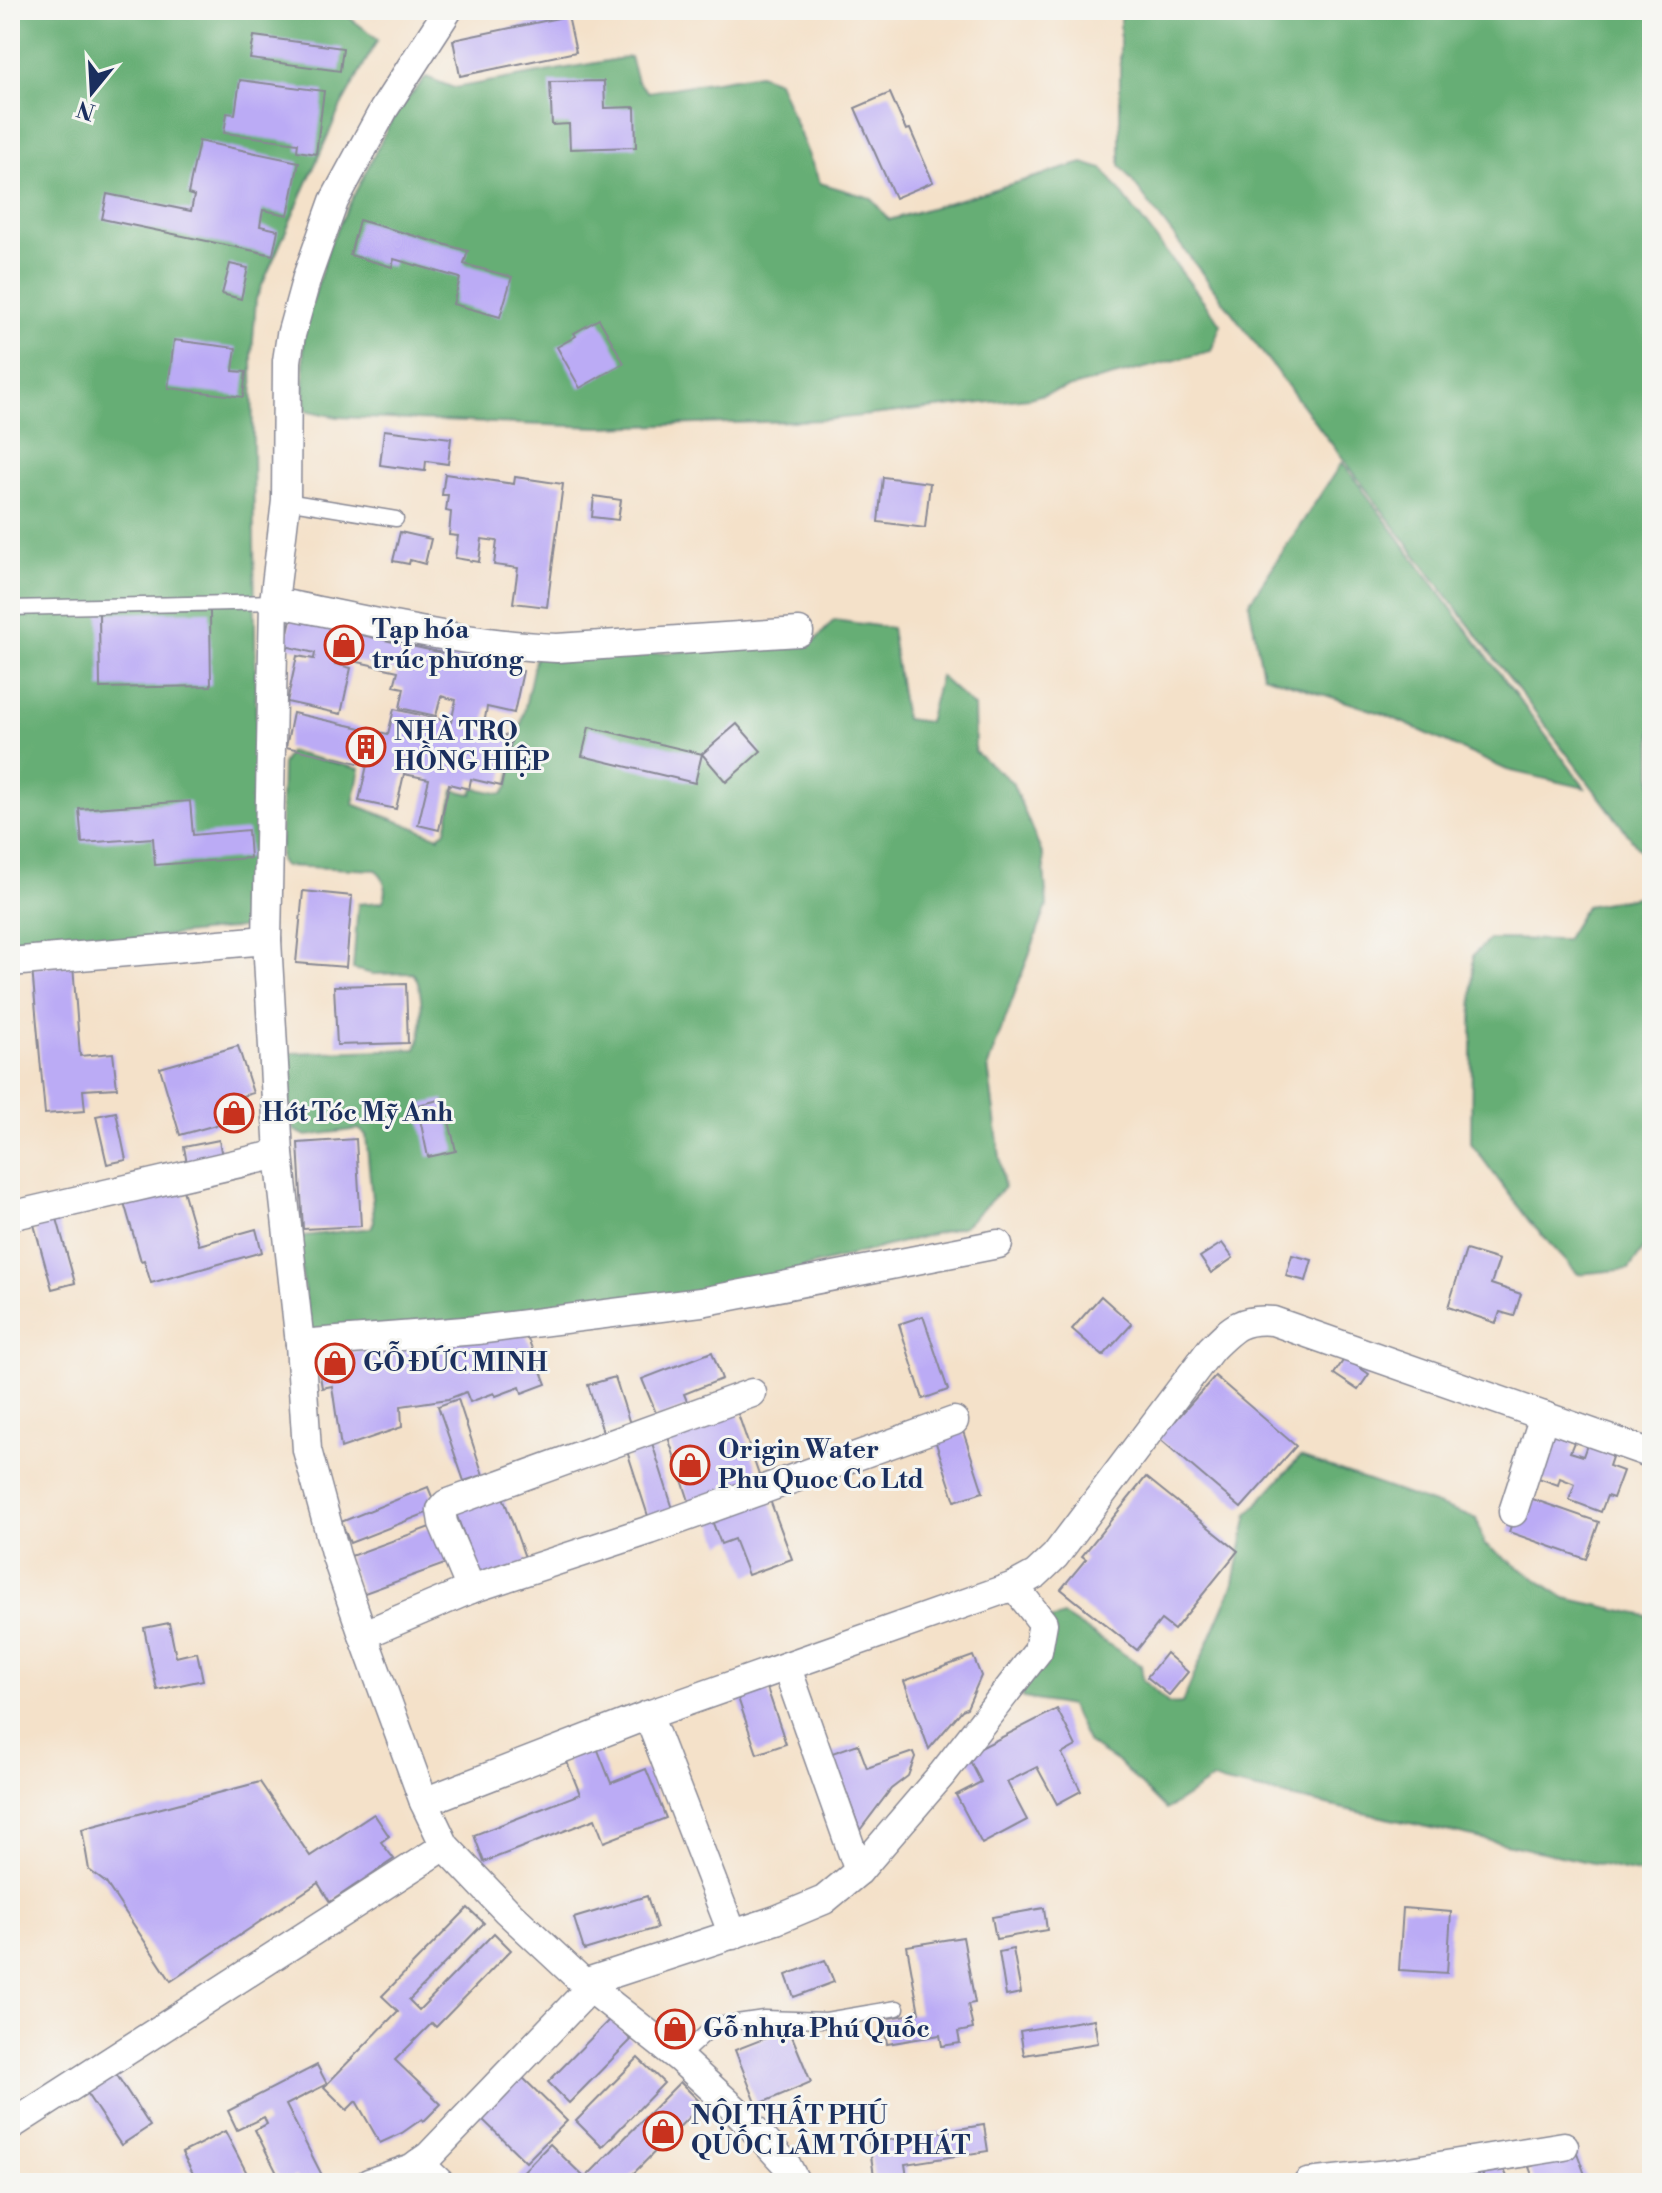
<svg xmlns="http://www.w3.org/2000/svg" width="1662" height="2193" font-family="'Libre Bodoni',serif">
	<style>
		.forest { fill: #66ae74; stroke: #406e69; stroke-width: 2 }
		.building { fill: #bbabf5 }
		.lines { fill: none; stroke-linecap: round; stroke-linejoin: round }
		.service-casing { stroke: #888894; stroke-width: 17 }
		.minor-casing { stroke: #888894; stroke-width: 31 }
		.service { stroke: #fff; stroke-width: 14 }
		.minor { stroke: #fff; stroke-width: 28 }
		.labels { text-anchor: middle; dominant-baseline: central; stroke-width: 6; stroke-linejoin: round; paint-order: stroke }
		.poi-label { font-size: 26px; font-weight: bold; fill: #1b2f5e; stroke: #f6f6f2; text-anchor: start }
	</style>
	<rect width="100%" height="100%" fill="#f6f6f2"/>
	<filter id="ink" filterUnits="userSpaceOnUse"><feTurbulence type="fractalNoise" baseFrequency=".0125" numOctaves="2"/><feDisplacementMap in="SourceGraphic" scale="16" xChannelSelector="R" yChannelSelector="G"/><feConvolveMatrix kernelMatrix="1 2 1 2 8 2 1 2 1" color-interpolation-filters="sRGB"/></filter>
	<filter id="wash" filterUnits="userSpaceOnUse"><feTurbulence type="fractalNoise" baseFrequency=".006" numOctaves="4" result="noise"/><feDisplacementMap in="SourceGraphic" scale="32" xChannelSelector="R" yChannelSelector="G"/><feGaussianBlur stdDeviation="1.8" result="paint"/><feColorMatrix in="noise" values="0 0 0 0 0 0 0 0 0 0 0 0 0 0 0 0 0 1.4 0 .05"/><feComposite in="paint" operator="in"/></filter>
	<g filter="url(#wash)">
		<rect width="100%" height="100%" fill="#f4e1c9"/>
		<g class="forest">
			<path d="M10,10H339L378,39L340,108L256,299L252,354L258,905L249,927L10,952Z"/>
			<path d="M1120,10H1652V866L1120,165Z"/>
			<path d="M630,57L637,81L648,92L759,74L778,81L820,183L871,198L889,220L1083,163L1103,169L1221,324L1211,351L1029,398L824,420L600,427L337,417L305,410L303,335L329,245L394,115L426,77L454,88Z"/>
			<path d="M1342,462L1585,788L1507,770L1384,714L1263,675L1249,603Z"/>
			<path d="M834,620L891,628L905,719L928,722L940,676L974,707L975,752L1012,782L1043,856L1047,906L988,1066L1004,1188L964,1226L702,1294L310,1338L298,1242L303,1236L371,1228L374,1221L366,1135L359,1129L306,1136L294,1130L284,1063L291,1053L416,1049C424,1033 424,986 413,973L373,974L353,969L358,904L382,902C390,891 384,880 377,870L284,866L280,860L282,764L289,752L360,769L353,804L439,837L446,830L454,790L472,794L474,788L502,794L508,787L536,655L558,661L815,641Z"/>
			<path d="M1652,894V1237L1629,1269L1578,1274L1529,1221L1471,1143L1473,955L1490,939L1565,940L1586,906Z"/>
			<path d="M1300,1457L1477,1519L1484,1544L1565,1598L1652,1617V1876L1212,1780L1166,1810L1119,1763L1088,1743L1070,1706L1023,1698L1022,1687L1050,1620L1064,1616L1141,1665L1143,1680L1169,1704L1182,1703L1234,1583L1248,1514Z"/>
		</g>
		<g id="blocks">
			<g class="building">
				<path d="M568,16L576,52L460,76L453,40Z"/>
				<path d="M254,36L343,48L340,71L250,59Z"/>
				<path d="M240,80L324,91L316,154L297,151L298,143L224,133L227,113L235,114Z"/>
				<path d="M604,81L605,108L635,107L636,147L570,149L569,124L552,125L550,82Z"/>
				<path d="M890,93L906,130L910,129L933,182L895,198L855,108Z"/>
				<path d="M199,141L299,162L288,215L263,210L260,226L278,230L273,255L102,219L107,194L191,211L194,196L188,194Z"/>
				<path d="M359,220L468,251L464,264L512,277L500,317L453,304L460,278L394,259L392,267L350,255Z"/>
				<path d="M230,264L248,268L241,299L222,294Z"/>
				<path d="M599,319L624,363L580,388L557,347L576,336L574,333Z"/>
				<path d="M174,340L236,348L233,371L246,372L243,397L168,388Z"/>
				<path d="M384,430L451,438L448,464L426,461L425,471L380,465Z"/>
				<path d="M445,474L514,484L515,477L563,484L547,607L513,603L518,568L494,565L497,541L482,539L479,562L455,558L458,536L449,535L451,512L446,511L448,495H442Z"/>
				<path d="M883,477L930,483L925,528L878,522Z"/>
				<path d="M594,496L621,500L618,520L592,517Z"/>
				<path d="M400,532L431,539L425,564L410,560L409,564L393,561Z"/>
				<path d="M210,611L211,686L100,688L99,613Z"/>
				<path d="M291,619L523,671L514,713L487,707L483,730L512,737L501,786L471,779L469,789L449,784L439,830L418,825L429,779L404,774L396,809L359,801L367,765L286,747L293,713L388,734L394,709L451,722L456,700L441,696L436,716L400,708L404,688L394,686L398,671L336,657L335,664L351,668L341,714L287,702L297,656L314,659L315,653L285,646Z"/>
				<path d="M737,724L761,751L726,782L702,754L695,783L582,756L589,727L702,754Z"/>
				<path d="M190,801L193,835L248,830L250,858L155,865L153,838L82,843L79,809Z"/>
				<path d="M303,891L352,896L346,967L296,963Z"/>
				<path d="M10,901H12L16,945L10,946Z"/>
				<path d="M73,965L80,1056L113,1053L117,1088L83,1090L85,1111L45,1114L32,968Z"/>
				<path d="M406,984L408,1043L337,1045L334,986Z"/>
				<path d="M238,1046L253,1093L242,1096L248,1116L180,1135L160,1068Z"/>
				<path d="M444,1099L456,1151L428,1157L417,1105Z"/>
				<path d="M116,1112L126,1160L107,1164L96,1116Z"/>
				<path d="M356,1139L361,1226L303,1229L298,1143Z"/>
				<path d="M219,1140L222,1157L187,1164L184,1147Z"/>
				<path d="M181,1183L199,1245L256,1229L262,1252L151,1283L144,1260L141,1261L123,1199Z"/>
				<path d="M56,1215L75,1283L52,1289L33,1221Z"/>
				<path d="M1222,1243L1233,1258L1211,1273L1200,1257Z"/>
				<path d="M1466,1250L1499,1260L1491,1284L1521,1294L1514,1316L1500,1312L1496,1323L1448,1307Z"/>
				<path d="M1292,1255L1312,1260L1306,1281L1286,1276Z"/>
				<path d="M1101,1296L1132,1324L1103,1356L1072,1329Z"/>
				<path d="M923,1316L948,1390L923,1399L899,1324Z"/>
				<path d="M525,1331L546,1384L522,1393L520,1387L496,1396L494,1393L470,1402L466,1392L448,1399L401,1406L402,1427L341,1448L332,1386L322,1388L317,1356Z"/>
				<path d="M712,1352L722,1379L684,1394L689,1406L658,1418L642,1379Z"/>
				<path d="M1345,1358L1369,1374L1358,1390L1334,1374Z"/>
				<path d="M1215,1376L1296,1446L1241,1508L1154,1434L1170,1415L1176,1420Z"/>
				<path d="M615,1377L630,1424L603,1432L588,1385Z"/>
				<path d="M458,1399L483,1475L464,1481L438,1406Z"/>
				<path d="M737,1411L760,1478L689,1501L667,1434Z"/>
				<path d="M962,1428L983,1492L955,1501L934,1437Z"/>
				<path d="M1543,1430L1574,1442L1570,1452L1583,1456L1587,1445L1613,1454L1609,1466L1623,1471L1613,1498L1607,1496L1601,1512L1569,1500L1575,1484L1560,1478L1558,1485L1527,1474Z"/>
				<path d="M652,1443L673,1509L648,1516L627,1451Z"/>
				<path d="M1146,1477L1238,1551L1174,1630L1161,1620L1137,1650L1061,1589L1086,1559L1082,1556Z"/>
				<path d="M428,1487L437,1509L350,1543L341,1522Z"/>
				<path d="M767,1492L792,1559L748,1575L734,1539L721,1544L709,1513Z"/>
				<path d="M502,1494L527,1563L481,1580L455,1511Z"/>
				<path d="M1521,1495L1599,1522L1586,1559L1509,1532Z"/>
				<path d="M438,1524L453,1561L362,1594L348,1557Z"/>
				<path d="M169,1623L176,1657L197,1652L203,1680L157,1690L144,1628Z"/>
				<path d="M1166,1653L1188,1672L1169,1695L1147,1677Z"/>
				<path d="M973,1656L981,1676L967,1708L962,1710L929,1749L904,1681Z"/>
				<path d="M765,1682L786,1744L757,1754L736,1692Z"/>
				<path d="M1057,1709L1076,1746L1062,1754L1081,1791L1057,1804L1037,1767L1007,1782L1027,1820L982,1844L956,1795L981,1782L967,1755Z"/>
				<path d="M594,1740L611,1783L646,1769L666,1818L604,1842L595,1819L484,1862L474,1835L580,1794L563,1752Z"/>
				<path d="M858,1744L867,1768L913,1752L915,1757L908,1776L891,1789L860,1830L832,1753Z"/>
				<path d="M260,1782L310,1856L374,1814L389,1836L381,1842L394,1859L330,1902L318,1883L171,1981L106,1883L89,1870L82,1829Z"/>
				<path d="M647,1896L657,1928L584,1950L574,1918Z"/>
				<path d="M468,1908L484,1923L409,2000L419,2010L494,1933L511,1950L436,2027L432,2023L395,2060L441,2104L424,2121L422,2119L402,2133L380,2143L356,2101L347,2110L324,2087L398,2011L382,1996Z"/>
				<path d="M1044,1908L1047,1930L996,1939L992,1917Z"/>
				<path d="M1403,1908L1451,1912L1447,1973L1399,1970Z"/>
				<path d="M963,1937L975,2003L968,2004L973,2029L958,2032L960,2043L942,2046L940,2035L887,2044L883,2019L919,2013L907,1946Z"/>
				<path d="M1013,1949L1021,1993L1006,1996L999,1952Z"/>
				<path d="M825,1960L834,1982L794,1997L786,1975Z"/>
				<path d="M610,2019L631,2040L569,2103L548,2082Z"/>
				<path d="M1094,2019L1098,2043L1024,2055L1020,2031Z"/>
				<path d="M789,2029L811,2082L757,2105L735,2050Z"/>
				<path d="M638,2058L664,2083L602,2147L576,2121Z"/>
				<path d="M317,2065L327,2084L286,2105L326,2183H300L296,2176L282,2183L255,2130L267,2124L264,2117L237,2130L228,2111Z"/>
				<path d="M111,2066L150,2126L121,2145L81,2085Z"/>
				<path d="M518,2073L567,2121L526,2162L477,2114Z"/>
				<path d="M680,2082L702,2104L624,2183H512L550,2144L585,2178Z"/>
				<path d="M984,2125L988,2151L905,2164L907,2177L875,2182L869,2143Z"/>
				<path d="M225,2131L252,2183H198L182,2153Z"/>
				<path d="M1576,2150L1588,2183H1535L1529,2167Z"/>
				<path d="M1499,2159L1510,2183H1486L1479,2167Z"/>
			</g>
		</g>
	</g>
	<g filter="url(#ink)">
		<use href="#blocks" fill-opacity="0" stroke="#888894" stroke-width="2"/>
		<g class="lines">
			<g class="service-casing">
				<g id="service">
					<path d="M286,501L396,519"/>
					<path d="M10,608L274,602"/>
					<path d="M679,2058L706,2033L723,2024L764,2018L826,2020L897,2008"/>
				</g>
			</g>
			<g class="minor-casing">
				<g id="minor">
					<path d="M448,10L384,109L334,201L307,277L291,335L287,361L286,501L274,602L267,940L279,1154L300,1344L307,1450L336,1556L363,1635L424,1802L445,1846L507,1911L584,1983L679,2058L741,2115L786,2164L796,2183"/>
					<path d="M274,602C368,620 462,644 557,648L799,632"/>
					<path d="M10,962L267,940"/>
					<path d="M10,1216L279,1154"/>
					<path d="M300,1344L477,1330L701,1302L998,1244"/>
					<path d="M1513,1512L1544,1416"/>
					<path d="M471,1589L443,1523L441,1510L446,1504L752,1393"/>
					<path d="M363,1635L471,1589L650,1530L954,1421"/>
					<path d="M787,1668L859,1871"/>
					<path d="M648,1715L733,1935"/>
					<path d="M424,1802L648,1715L1014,1586L1036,1574L1055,1556L1211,1349C1233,1327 1242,1318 1273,1321L1652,1454"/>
					<path d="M584,1983L776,1920L824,1900L859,1871L943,1773L1038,1651L1043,1623L1014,1586"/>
					<path d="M10,2126L445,1846"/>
					<path d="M419,2163L440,2183"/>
					<path d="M369,2183L412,2168L429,2156L591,1987"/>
					<path d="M1308,2183L1397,2173L1564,2146"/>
				</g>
			</g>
			<use href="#service" class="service"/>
			<use href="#minor" class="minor"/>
		</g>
	</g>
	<defs>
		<g id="shop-ring" transform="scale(2)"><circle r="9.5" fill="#f6f6f2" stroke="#c8321e" stroke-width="1.5"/><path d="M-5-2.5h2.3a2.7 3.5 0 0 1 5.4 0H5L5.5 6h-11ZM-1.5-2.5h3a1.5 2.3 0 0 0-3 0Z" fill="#c8321e"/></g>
		<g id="building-ring" transform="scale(2)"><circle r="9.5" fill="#f6f6f2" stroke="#c8321e" stroke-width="1.5"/><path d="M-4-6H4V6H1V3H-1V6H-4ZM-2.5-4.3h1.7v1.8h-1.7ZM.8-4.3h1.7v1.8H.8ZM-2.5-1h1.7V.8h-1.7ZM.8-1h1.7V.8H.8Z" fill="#c8321e"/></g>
	</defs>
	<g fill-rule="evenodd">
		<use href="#shop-ring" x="344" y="645"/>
		<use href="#building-ring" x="366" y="747"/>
		<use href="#shop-ring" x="234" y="1113"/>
		<use href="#shop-ring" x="335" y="1363"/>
		<use href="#shop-ring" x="690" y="1465"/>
		<use href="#shop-ring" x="675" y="2029"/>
		<use href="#shop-ring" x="663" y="2131"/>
	</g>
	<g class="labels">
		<g class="poi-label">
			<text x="372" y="630">Tạp hóa<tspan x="372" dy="30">trúc phương</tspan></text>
			<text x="394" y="732">NHÀ TRỌ<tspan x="394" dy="30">HỒNG HIỆP</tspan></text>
			<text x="262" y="1113">Hớt Tóc Mỹ Anh</text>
			<text x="363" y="1363">GỖ ĐỨC MINH</text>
			<text x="718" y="1450">Origin Water<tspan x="718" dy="30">Phu Quoc Co Ltd</tspan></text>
			<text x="703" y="2029">Gỗ nhựa Phú Quốc</text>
			<text x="691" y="2116">NỘI THẤT PHÚ<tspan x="691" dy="30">QUỐC LÂM TỚI PHÁT</tspan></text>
		</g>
	</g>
	<rect width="1662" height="2193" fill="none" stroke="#f6f6f2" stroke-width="40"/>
	<g transform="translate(92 92) rotate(198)" stroke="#f6f6f2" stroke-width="6" paint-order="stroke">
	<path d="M0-6L14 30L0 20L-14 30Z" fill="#1b2f5e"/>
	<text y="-12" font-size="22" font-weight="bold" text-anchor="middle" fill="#1b2f5e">N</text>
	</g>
</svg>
